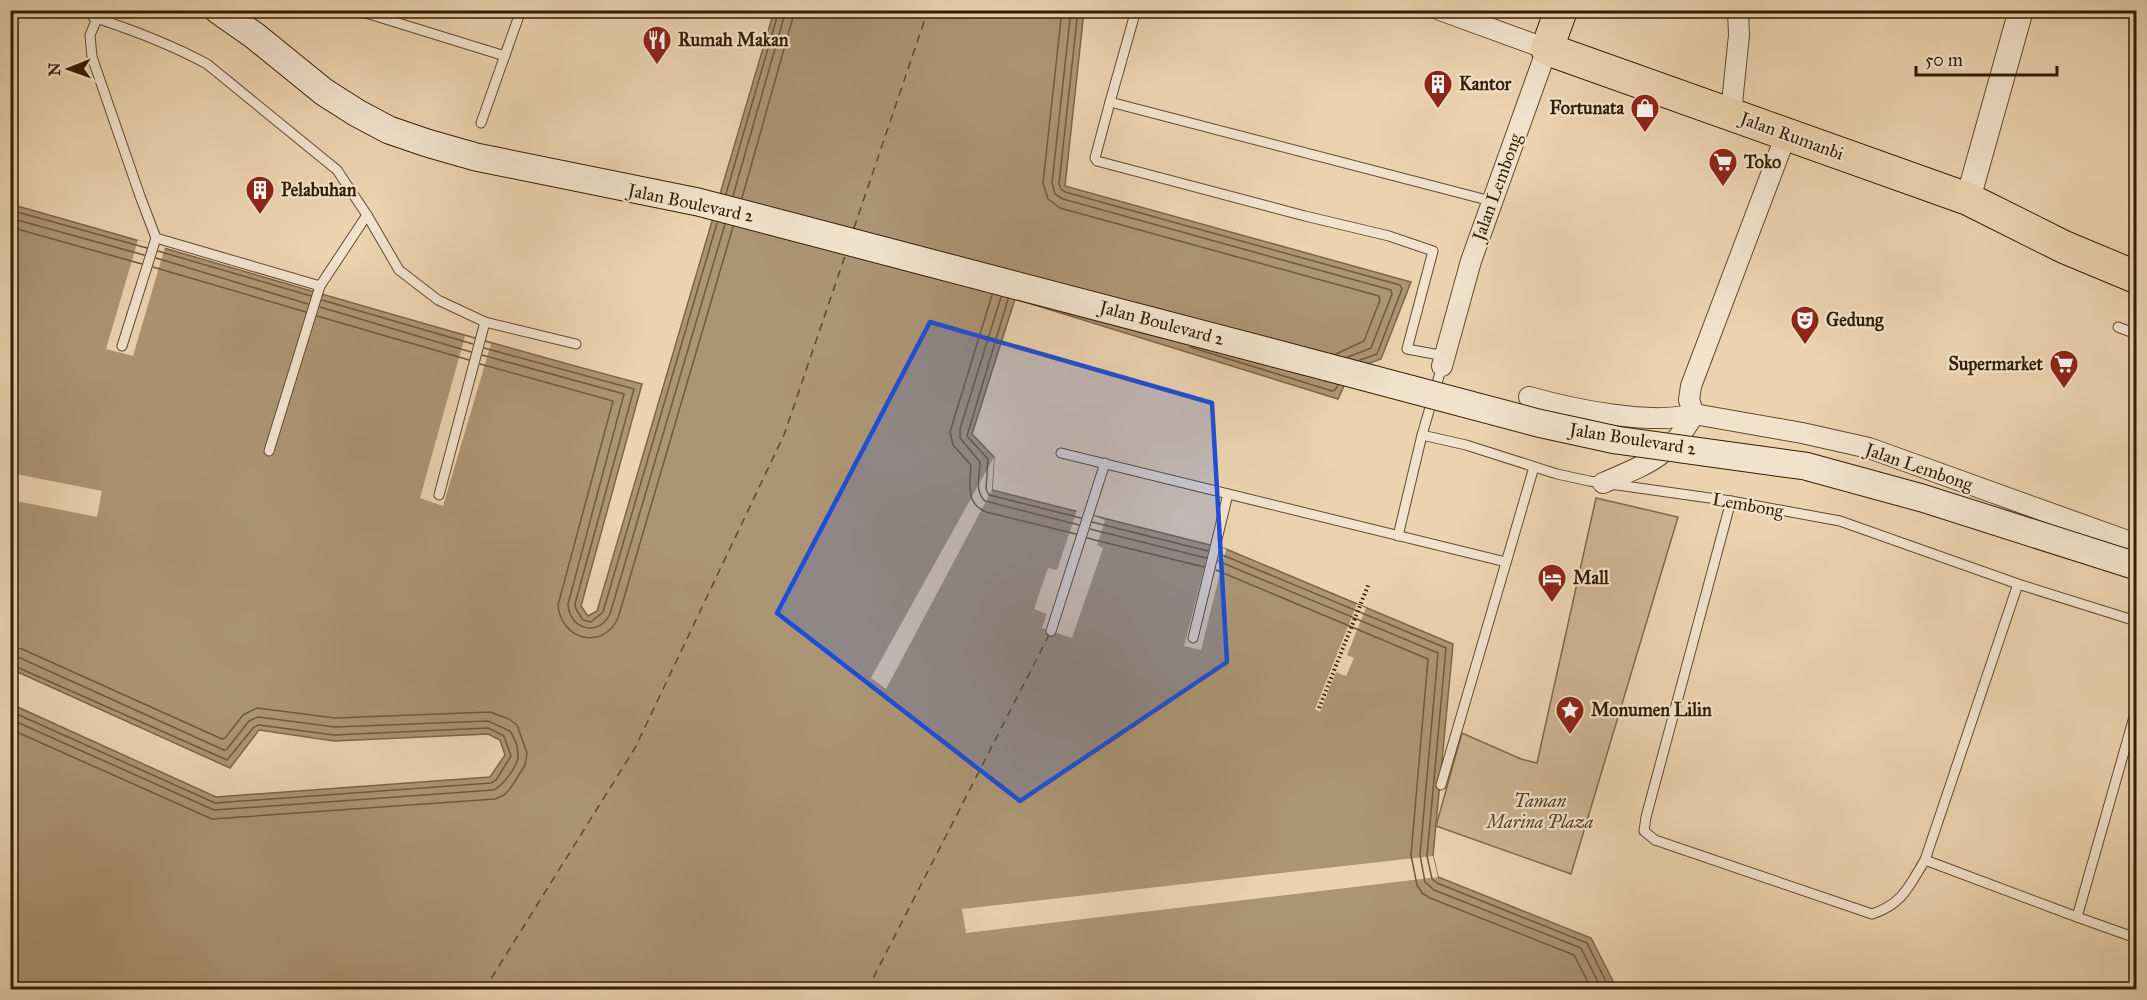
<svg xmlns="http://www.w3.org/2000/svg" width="2147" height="1000" font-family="'IM FELL Great Primer',serif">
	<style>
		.green { fill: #ccb492; stroke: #806949; stroke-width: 1.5 }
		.water { fill: #ac9574; stroke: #7c6546; stroke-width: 1.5 }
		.pier { fill: #ebd3b0 }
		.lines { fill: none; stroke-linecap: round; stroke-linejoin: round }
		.shore { stroke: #705a3a; stroke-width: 1.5 }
		.ferry { stroke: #5d4829; stroke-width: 1.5; stroke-dasharray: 8 6; stroke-linecap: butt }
		.service-casing { stroke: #614b2c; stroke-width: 11 }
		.minor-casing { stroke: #614b2c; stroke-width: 22 }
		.tertiary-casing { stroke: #614b2c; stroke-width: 26 }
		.secondary-casing { stroke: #331e00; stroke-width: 29 }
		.trunk-casing { stroke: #331e00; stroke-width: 34 }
		.path { stroke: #331e00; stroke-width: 4; stroke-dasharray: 1.5 3; stroke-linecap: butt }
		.service { stroke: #f2e2cc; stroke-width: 9 }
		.minor { stroke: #f2e2cc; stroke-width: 20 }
		.tertiary { stroke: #f2e2cc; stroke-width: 24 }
		.secondary { stroke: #f2e2cc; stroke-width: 27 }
		.trunk { stroke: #ebd3b0; stroke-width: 32 }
		.secondary-bridge-casing { stroke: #331e00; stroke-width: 29; stroke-linecap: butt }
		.secondary-bridge { stroke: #f2e2cc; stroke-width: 27 }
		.marked { fill: #1d4ed8; fill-opacity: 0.2; stroke: #1d4ed8; stroke-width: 4.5; stroke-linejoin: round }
		.labels { text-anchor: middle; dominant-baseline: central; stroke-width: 4.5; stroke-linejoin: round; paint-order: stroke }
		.poi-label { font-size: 18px; font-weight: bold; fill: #331e00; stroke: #f2e2cc; text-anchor: start }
		.street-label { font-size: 18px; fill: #331e00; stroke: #f2e2cc }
		.park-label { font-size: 18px; font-style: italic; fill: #594424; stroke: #f2e2cc }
	</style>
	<rect width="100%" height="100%" fill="#ebd3b0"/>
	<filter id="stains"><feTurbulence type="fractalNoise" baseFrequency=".00333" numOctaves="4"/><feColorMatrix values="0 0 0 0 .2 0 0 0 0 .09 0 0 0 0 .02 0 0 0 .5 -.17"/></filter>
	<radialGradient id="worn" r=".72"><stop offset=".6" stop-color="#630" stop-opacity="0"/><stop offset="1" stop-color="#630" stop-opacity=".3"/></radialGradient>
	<path class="green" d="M1596,498L1678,517L1571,874L1436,826L1462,733L1521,759L1537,763Z"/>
	<path class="water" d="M774,11H1084L1065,186L1411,282L1381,359L1351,370L1338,399L1015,299L972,434L994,457L992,490L1226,549L1453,644L1433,856L1438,877L1591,938L1617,989H11V704L216,797L490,777L505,755L500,740L488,734L334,741L259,730L230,768L11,669L10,204C221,263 430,328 642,384L581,606L588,616L597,611Z"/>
	<g class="pier">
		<path d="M138,240L165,247L133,356L106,349Z"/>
		<path d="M465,336L491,344L443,506L420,498Z"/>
		<path d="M994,457L992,490L886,689L871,678Z"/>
		<path d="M11,473L102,491L97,517L11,500Z"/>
		<path d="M1077,510L1105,520L1097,545L1103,548L1072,638L1042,628L1047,614L1034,609L1048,568L1057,570Z"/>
		<path d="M1210,545L1226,549L1201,650L1184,646Z"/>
		<path d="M1357,604L1366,608L1347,655L1354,658L1346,676L1336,672L1320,712L1315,709Z"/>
		<path d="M1433,856L1438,877L966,933L962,909Z"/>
	</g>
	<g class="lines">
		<g class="shore">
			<path d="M1062,10L1043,183L1048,199L1060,208L1379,296L1380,300L1364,341L1336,354"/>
			<path d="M1071,10L1052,183L1055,194L1063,199L1391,290L1392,294L1371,348L1348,357"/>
			<path d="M1078,10L1059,184L1061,189L1065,192L1400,285L1402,289L1377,354L1360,360"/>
			<path d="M726,194L779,10"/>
			<path d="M733,196L786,10"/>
			<path d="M742,198L795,10"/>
			<path d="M10,210L147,248"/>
			<path d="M10,218L144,255"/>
			<path d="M10,227L142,264"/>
			<path d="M158,251L311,296"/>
			<path d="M156,258L308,304"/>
			<path d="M153,267L306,312"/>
			<path d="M992,295L950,432L953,445L971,465C970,484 965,503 986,512L1076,534"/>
			<path d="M1001,297L960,429V438L980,462C980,475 974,491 985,501L1079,525"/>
			<path d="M1008,299L967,436L988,459L986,489L989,495L1081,518"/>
			<path d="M322,300L473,344"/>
			<path d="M320,307L471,352"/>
			<path d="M317,316L469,360"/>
			<path d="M1190,347L1332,391L1335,390L1338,385"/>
			<path d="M484,348L634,389L575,604L576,609L583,620L591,622L603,612L717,223"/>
			<path d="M482,355L624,394L568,604C569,629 598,638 610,614L725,224"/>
			<path d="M480,364L613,401L558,605C561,640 603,651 618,618L733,227"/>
			<path d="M1092,522L1208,551"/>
			<path d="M1090,529L1206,558"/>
			<path d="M1087,538L1204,567"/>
			<path d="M1220,554L1446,648L1427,856L1432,879L1437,883L1587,943L1610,990"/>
			<path d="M1218,561L1438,653L1420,855L1425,882L1434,890L1581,948L1602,990"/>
			<path d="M1216,570L1428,659L1411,855L1417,885L1422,893L1430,898L1574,955L1592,990"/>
			<path d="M10,647L22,649L222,739L225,738L243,715L257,708L335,718L490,712L509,719L517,725L527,753L525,765L510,789L504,795L495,799L212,819L10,729"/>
			<path d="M10,656L18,657L224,750L227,749L249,721L258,717L335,727L488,721L510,731C514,737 518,747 518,755C519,765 502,787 493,790L214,810L10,719"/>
			<path d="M10,664L227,760L254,727L259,725L334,735L488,728L504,736L511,756L496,780L491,783L215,803L10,711"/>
		</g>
		<g class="ferry">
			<path d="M854,228L928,10"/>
			<path d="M484,990L635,748L784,435L846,253"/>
			<path d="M867,990L1049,635"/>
		</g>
		<g class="service-casing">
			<g id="service">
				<path d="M91,10L93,17C133,30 170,44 207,64L337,170L367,215L399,270L438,300L485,322L576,344"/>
				<path d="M356,10L505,56"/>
				<path d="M1136,10L1110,102L1491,201"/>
				<path d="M97,19L90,35L92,57L140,196L156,238L320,286L367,215"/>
				<path d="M1110,102L1095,158L1097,161L1305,216L1389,236L1433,251L1407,349L1445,356"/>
				<path d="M481,123L521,10"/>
				<path d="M2118,327L2136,334"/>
				<path d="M122,346L156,238"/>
				<path d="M1442,366L1422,435L1466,445L1557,474L1589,481L1731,501L1840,521L2018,584L2136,621"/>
				<path d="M269,451L320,286"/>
				<path d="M1061,453L1506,562"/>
				<path d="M439,495L485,322"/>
				<path d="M1731,501L1646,817L1644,831L1655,840L1872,914C1903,904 1909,886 1925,860L2018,584"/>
				<path d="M1398,536L1422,435"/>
				<path d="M1051,631L1105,463"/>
				<path d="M1193,638L1228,494"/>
				<path d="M2136,710L2077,917L2136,938"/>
				<path d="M1441,785L1534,467"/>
				<path d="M1925,860L2077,917"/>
			</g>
		</g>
		<g class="minor-casing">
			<g id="minor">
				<path d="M1440,10L1547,49L1471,261L1442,366"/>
				<path d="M1731,113L1739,35L1738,10"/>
				<path d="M1529,397C1572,409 1651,426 1694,414L1802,433L1869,448L2136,544"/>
				<path d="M1694,414L1689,400L1691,386L1786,135"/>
				<path d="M1603,483C1647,464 1669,458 1694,414"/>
			</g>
		</g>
		<g class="tertiary-casing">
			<path id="tertiary" d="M1968,199L2021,10"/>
		</g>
		<g class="secondary-casing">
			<path id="secondary" d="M218,10L255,36L324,92L357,113L389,130L427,143L476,157L698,202L1327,367"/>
		</g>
		<g class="trunk-casing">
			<path id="trunk" d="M1561,10L1547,49L1968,199L2064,247L2136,277"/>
		</g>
		<g class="path">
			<path d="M2132,525L2134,504"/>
			<path d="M1319,708L1369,583"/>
		</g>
		<use href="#service" class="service"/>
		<use href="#minor" class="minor"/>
		<use href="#tertiary" class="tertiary"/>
		<use href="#secondary" class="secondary"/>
		<use href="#trunk" class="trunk"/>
		<g class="secondary-bridge-casing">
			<path id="secondary-bridge" d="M1327,367L1538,423L1616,440L1805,466L1922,498L2136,566"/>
		</g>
		<use href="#secondary-bridge" class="secondary-bridge"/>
	</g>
	<path class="marked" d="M930,322L1212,403L1227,662L1020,801L777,613Z"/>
	<defs>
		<g id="restaurant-pin" transform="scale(1.5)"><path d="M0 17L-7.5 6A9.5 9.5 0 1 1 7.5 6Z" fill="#8f2418" stroke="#f2e2cc"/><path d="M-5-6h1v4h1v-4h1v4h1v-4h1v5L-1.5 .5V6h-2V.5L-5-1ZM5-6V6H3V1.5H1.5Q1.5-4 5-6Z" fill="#fff"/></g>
		<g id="building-pin" transform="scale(1.5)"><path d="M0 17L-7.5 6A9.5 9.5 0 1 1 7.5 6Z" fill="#8f2418" stroke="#f2e2cc"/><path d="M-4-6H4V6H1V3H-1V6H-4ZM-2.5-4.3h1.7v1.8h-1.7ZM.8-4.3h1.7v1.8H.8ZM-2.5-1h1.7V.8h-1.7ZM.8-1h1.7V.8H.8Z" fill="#fff"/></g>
		<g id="shop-pin" transform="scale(1.5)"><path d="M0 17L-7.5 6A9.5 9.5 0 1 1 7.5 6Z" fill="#8f2418" stroke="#f2e2cc"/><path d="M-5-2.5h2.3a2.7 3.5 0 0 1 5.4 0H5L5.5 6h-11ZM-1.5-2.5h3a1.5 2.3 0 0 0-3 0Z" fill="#fff"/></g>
		<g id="supermarket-pin" transform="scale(1.5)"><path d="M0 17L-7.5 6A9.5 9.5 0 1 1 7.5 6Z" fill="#8f2418" stroke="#f2e2cc"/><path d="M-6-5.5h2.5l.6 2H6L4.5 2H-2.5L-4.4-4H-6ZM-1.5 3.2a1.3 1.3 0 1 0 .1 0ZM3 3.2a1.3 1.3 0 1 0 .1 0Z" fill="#fff"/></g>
		<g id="theatre-pin" transform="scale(1.5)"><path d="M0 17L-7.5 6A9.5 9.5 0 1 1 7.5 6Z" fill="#8f2418" stroke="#f2e2cc"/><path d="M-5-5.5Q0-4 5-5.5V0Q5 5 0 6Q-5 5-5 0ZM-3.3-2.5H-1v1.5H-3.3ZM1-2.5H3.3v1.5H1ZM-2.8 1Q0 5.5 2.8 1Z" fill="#fff"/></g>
		<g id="hotel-pin" transform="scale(1.5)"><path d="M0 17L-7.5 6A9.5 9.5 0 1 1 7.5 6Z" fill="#8f2418" stroke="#f2e2cc"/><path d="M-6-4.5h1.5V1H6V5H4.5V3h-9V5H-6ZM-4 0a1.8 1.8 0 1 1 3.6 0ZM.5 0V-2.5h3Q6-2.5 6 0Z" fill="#fff"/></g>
		<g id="sight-pin" transform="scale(1.5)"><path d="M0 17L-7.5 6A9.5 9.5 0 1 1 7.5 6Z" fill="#8f2418" stroke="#f2e2cc"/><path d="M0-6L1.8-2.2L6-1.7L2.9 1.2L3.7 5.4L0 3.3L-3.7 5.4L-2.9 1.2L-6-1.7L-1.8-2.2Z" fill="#fff"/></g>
	</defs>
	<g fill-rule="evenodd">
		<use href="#restaurant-pin" x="657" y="40"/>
		<use href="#building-pin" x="1438" y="84"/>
		<use href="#shop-pin" x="1645" y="108"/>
		<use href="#supermarket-pin" x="1723" y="162"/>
		<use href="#building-pin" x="260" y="190"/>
		<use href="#theatre-pin" x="1805" y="320"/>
		<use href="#supermarket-pin" x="2064" y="364"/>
		<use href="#hotel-pin" x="1552" y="578"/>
		<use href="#sight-pin" x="1570" y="710"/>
	</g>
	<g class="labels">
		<g class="poi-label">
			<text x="678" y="40">Rumah Makan</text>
			<text x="1459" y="84">Kantor</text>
			<text x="1624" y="108" text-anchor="end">Fortunata</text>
			<text x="1744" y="162">Toko</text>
			<text x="281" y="190">Pelabuhan</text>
			<text x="1826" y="320">Gedung</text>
			<text x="2043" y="364" text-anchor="end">Supermarket</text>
			<text x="1573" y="578">Mall</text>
			<text x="1591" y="710">Monumen Lilin</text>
		</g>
		<g class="street-label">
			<text transform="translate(1792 136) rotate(20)">Jalan Rumanbi</text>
			<text transform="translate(1497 187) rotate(-70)">Jalan Lembong</text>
			<text transform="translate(691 203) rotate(12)">Jalan Boulevard 2</text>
			<text transform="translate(1162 323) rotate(15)">Jalan Boulevard 2</text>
			<text transform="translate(1633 439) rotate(9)">Jalan Boulevard 2</text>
			<text transform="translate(1919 467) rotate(19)">Jalan Lembong</text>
			<text transform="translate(1748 505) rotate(10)">Lembong</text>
		</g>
		<g class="park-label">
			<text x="1540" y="801">Taman<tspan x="1540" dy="21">Marina Plaza</tspan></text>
		</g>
	</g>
	<rect width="2147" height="1000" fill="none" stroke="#ebd3b0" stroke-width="36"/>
	<rect x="12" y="12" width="2123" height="976" fill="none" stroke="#331e00" stroke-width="3"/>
	<rect x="18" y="18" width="2111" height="964" fill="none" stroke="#331e00" stroke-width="1.5"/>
	<g transform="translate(69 69) rotate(269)" stroke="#f2e2cc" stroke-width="4.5" paint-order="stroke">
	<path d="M0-4.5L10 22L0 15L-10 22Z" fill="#331e00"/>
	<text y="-9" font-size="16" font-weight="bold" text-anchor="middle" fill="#331e00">N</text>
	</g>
	<path d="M1916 66v9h141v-9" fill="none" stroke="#331e00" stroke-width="3"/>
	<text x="1925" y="66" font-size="18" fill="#331e00" stroke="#f2e2cc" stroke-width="4.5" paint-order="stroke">50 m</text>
	<rect width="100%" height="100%" filter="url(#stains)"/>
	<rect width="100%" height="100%" fill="url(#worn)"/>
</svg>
